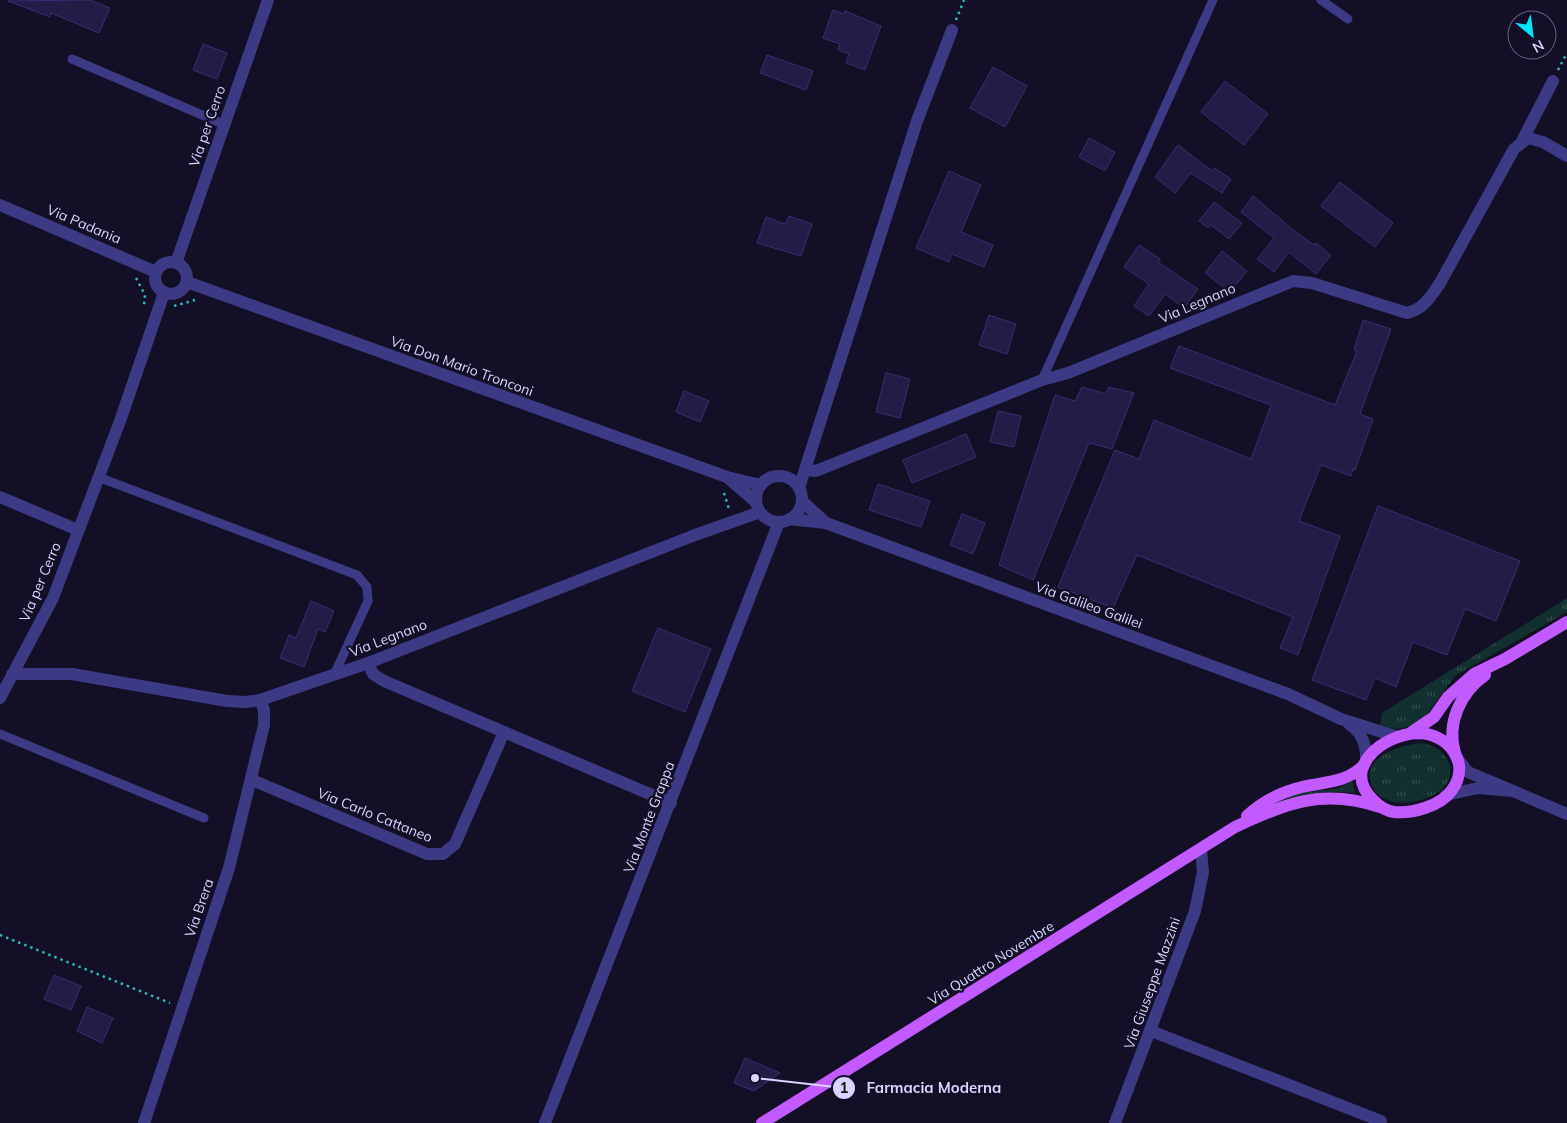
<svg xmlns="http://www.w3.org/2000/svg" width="1567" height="1123" font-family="Mulish,sans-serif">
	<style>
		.grass { fill: url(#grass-tufts) }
		.building { fill: #241b47; stroke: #3b2d73 }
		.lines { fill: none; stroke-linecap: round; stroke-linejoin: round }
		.path { stroke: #2fb8b0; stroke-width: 2.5; stroke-dasharray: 2.5 4; stroke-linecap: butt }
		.service { stroke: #3d3a85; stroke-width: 9 }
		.minor { stroke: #3d3a85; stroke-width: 12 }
		.tertiary { stroke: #3d3a85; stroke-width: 12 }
		.primary { stroke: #c25bff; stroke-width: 12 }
		.labels { text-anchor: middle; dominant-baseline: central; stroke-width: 4.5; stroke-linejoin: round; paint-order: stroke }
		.street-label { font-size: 14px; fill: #d9d4ff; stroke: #130f26 }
		.leader { fill: none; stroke: #d9d4ff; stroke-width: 2 }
		.callout-dot { fill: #d9d4ff; stroke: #130f26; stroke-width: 2 }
		.mark-label { font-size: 15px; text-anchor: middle; font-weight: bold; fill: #111 }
		.callout-label { font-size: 15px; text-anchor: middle; font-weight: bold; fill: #d9d4ff; stroke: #130f26; stroke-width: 4.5; stroke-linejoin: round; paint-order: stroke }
	</style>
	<defs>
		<pattern id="grass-tufts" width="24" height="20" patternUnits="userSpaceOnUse" patternTransform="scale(1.25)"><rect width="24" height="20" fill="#12302f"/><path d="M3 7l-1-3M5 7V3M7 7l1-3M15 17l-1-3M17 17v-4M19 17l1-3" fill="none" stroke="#344d4e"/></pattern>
	</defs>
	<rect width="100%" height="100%" fill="#130f26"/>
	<g class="grass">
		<path d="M1567,598V612L1455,676L1424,718L1411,726L1396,729L1380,725L1382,713Z"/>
		<path d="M1420,743C1443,744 1462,770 1442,789C1426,804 1384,810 1373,788C1358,757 1399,746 1420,743Z"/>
		<path d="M1352,781L1355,793C1325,790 1297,794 1270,807L1269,805L1300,793L1339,788Z"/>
	</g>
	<g class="building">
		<path d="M90,0L110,8L99,33L51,13L50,17L8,1Z"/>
		<path d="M833,10L844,14L845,11L881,26L865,70L846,63L849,54L838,50L840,44L823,38Z"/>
		<path d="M203,44L227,53L217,79L193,70Z"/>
		<path d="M767,55L813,71L806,90L760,73Z"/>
		<path d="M993,67L1027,86L1005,127L970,108Z"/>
		<path d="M1225,81L1268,114L1244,145L1201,112Z"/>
		<path d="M1089,138L1115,152L1105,171L1079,157Z"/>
		<path d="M1178,145L1212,171L1214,168L1231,179L1222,193L1191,173L1175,193L1155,177Z"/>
		<path d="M949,171L981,185L961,232L993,245L984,267L952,254L949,262L916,248Z"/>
		<path d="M1340,182L1393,223L1375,247L1321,206Z"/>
		<path d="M1253,196L1297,233L1314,245L1316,243L1331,255L1316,274L1289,252L1274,272L1257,259L1274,238L1241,212Z"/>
		<path d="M1214,202L1242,223L1229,239L1211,225L1208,228L1199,221Z"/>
		<path d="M789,216L812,224L801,256L757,243L766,217L785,224Z"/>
		<path d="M1139,245L1160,259L1158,262L1198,289L1184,308L1165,294L1149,316L1134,306L1149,284L1124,267Z"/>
		<path d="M1222,251L1247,271L1230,292L1205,273Z"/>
		<path d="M989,315L1016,324L1007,354L979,345Z"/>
		<path d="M1363,320L1391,329L1360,414L1373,419L1355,470L1353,469L1351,476L1321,465L1299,521L1340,536L1298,655L1280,648L1293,617L1137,555L1113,608L1058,587L1115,450L1139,459L1154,420L1251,459L1271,405L1170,368L1179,346L1335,405L1357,351L1354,350Z"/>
		<path d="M886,373L910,379L900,418L876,412Z"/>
		<path d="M1082,387L1106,394L1109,387L1134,393L1112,449L1089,443L1033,580L999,565L1055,395L1075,401Z"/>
		<path d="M684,391L709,401L700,422L676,412Z"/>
		<path d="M998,411L1021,416L1014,447L990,442Z"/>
		<path d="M966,434L976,457L912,483L903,460Z"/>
		<path d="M878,484L930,501L921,527L869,510Z"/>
		<path d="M1378,506L1520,561L1496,621L1465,609L1447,655L1413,642L1396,687L1375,678L1366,700L1312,680Z"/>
		<path d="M962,514L985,523L973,554L950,545Z"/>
		<path d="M311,601L334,611L325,632L318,629L304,667L280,658L289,635L296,638Z"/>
		<path d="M658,628L711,649L685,712L632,691Z"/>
		<path d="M54,975L81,986L71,1010L44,999Z"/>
		<path d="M87,1007L113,1018L102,1043L77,1031Z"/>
		<path d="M745,1058L780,1073L754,1091L734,1083Z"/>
	</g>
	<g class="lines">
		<g class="path">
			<path d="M956,20L964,0"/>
			<path d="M1558,70L1567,53"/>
			<path d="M136,278L145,295L144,305"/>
			<path d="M174,306L195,300"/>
			<path d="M724,493L729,509"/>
			<path d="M0,935L170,1003"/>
		</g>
		<g class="service">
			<path d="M1321,0L1348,19"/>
			<path d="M72,59L223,124"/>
			<path d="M1042,380L1213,0"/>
			<path d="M98,477L357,575L367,587L368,601L334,675"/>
			<path d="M0,734L204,818"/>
		</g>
		<g class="minor">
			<path d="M1522,141L1553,81"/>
			<path d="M176,263L268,0"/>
			<path d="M806,470L816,471L1042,380L1068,373L1293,281L1312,283L1407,313C1424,309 1431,296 1440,283L1514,149L1528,138L1543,142L1567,156"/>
			<path d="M799,488L917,121L952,30"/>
			<path d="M0,497L78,530"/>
			<path d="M368,663L373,674L384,681L671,803"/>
			<path d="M12,674H72L227,701L246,702L260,700L368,663L695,535L760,512"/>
			<path d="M0,698L53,598L120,421L164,293"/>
			<path d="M252,780L427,854H443L455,844L504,732"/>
			<path d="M1513,791L1567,814"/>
			<path d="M1446,795L1478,788L1513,791L1468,772L1456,757"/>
			<path d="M1151,1031L1381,1121"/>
			<path d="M144,1123L229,868L264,725V710L260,700"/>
			<path d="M545,1123L779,522"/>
			<path d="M1115,1123L1195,911L1203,872L1201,849"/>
		</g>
		<g class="tertiary">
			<path d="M0,205L156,272"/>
			<circle cx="171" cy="278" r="16"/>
			<path d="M187,282L727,477L761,485"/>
			<circle cx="779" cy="499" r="23"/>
			<path d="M729,479L756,502"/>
			<path d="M802,501L826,523"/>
			<path d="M789,519L826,523L1288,694L1341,719L1398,737"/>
			<path d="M1349,724C1363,733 1367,746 1366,762"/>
		</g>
		<g class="primary">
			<path d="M1412,732L1434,717L1448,697L1474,674L1505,659L1567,622"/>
			<path d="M1418,733C1447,733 1472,762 1452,790C1441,806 1412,814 1394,812C1386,811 1380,807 1374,801C1339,768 1384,734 1418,733Z"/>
			<path d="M1455,753C1446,723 1461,692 1485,675"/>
			<path d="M1247,816C1263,801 1281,792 1302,787C1324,782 1347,783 1364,765"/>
			<path d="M762,1123L1235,827C1287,803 1323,788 1380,807"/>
		</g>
	</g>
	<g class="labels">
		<g class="street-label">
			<text transform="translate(207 126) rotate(-71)">Via per Cerro</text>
			<text transform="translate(84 224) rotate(23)">Via Padania</text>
			<text transform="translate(1197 303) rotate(-23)">Via Legnano</text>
			<text transform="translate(462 366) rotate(20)">Via Don Mario Tronconi</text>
			<text transform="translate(40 582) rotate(-67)">Via per Cerro</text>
			<text transform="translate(1089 605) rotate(20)">Via Galileo Galilei</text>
			<text transform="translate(388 638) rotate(-21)">Via Legnano</text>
			<text transform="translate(375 815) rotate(22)">Via Carlo Cattaneo</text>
			<text transform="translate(649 817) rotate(-69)">Via Monte Grappa</text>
			<text transform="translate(199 908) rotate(-71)">Via Brera</text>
			<text transform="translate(991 963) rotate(-32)">Via Quattro Novembre</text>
			<text transform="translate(1152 983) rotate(-70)">Via Giuseppe Mazzini</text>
		</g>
	</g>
	<path class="leader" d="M755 1078L844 1088"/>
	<g class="callout-dot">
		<circle cx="755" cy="1078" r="5"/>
		<circle cx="844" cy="1088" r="12"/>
	</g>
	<g class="mark-label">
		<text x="844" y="1093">1</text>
	</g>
	<g class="callout-label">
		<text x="934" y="1093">Farmacia Moderna</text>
	</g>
	<g transform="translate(1532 35) rotate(151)"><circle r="24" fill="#130f26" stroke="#625e7d"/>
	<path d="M0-4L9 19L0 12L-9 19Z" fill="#00e5ff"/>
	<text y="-8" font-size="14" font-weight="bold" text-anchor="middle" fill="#d9d4ff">N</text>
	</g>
</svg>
